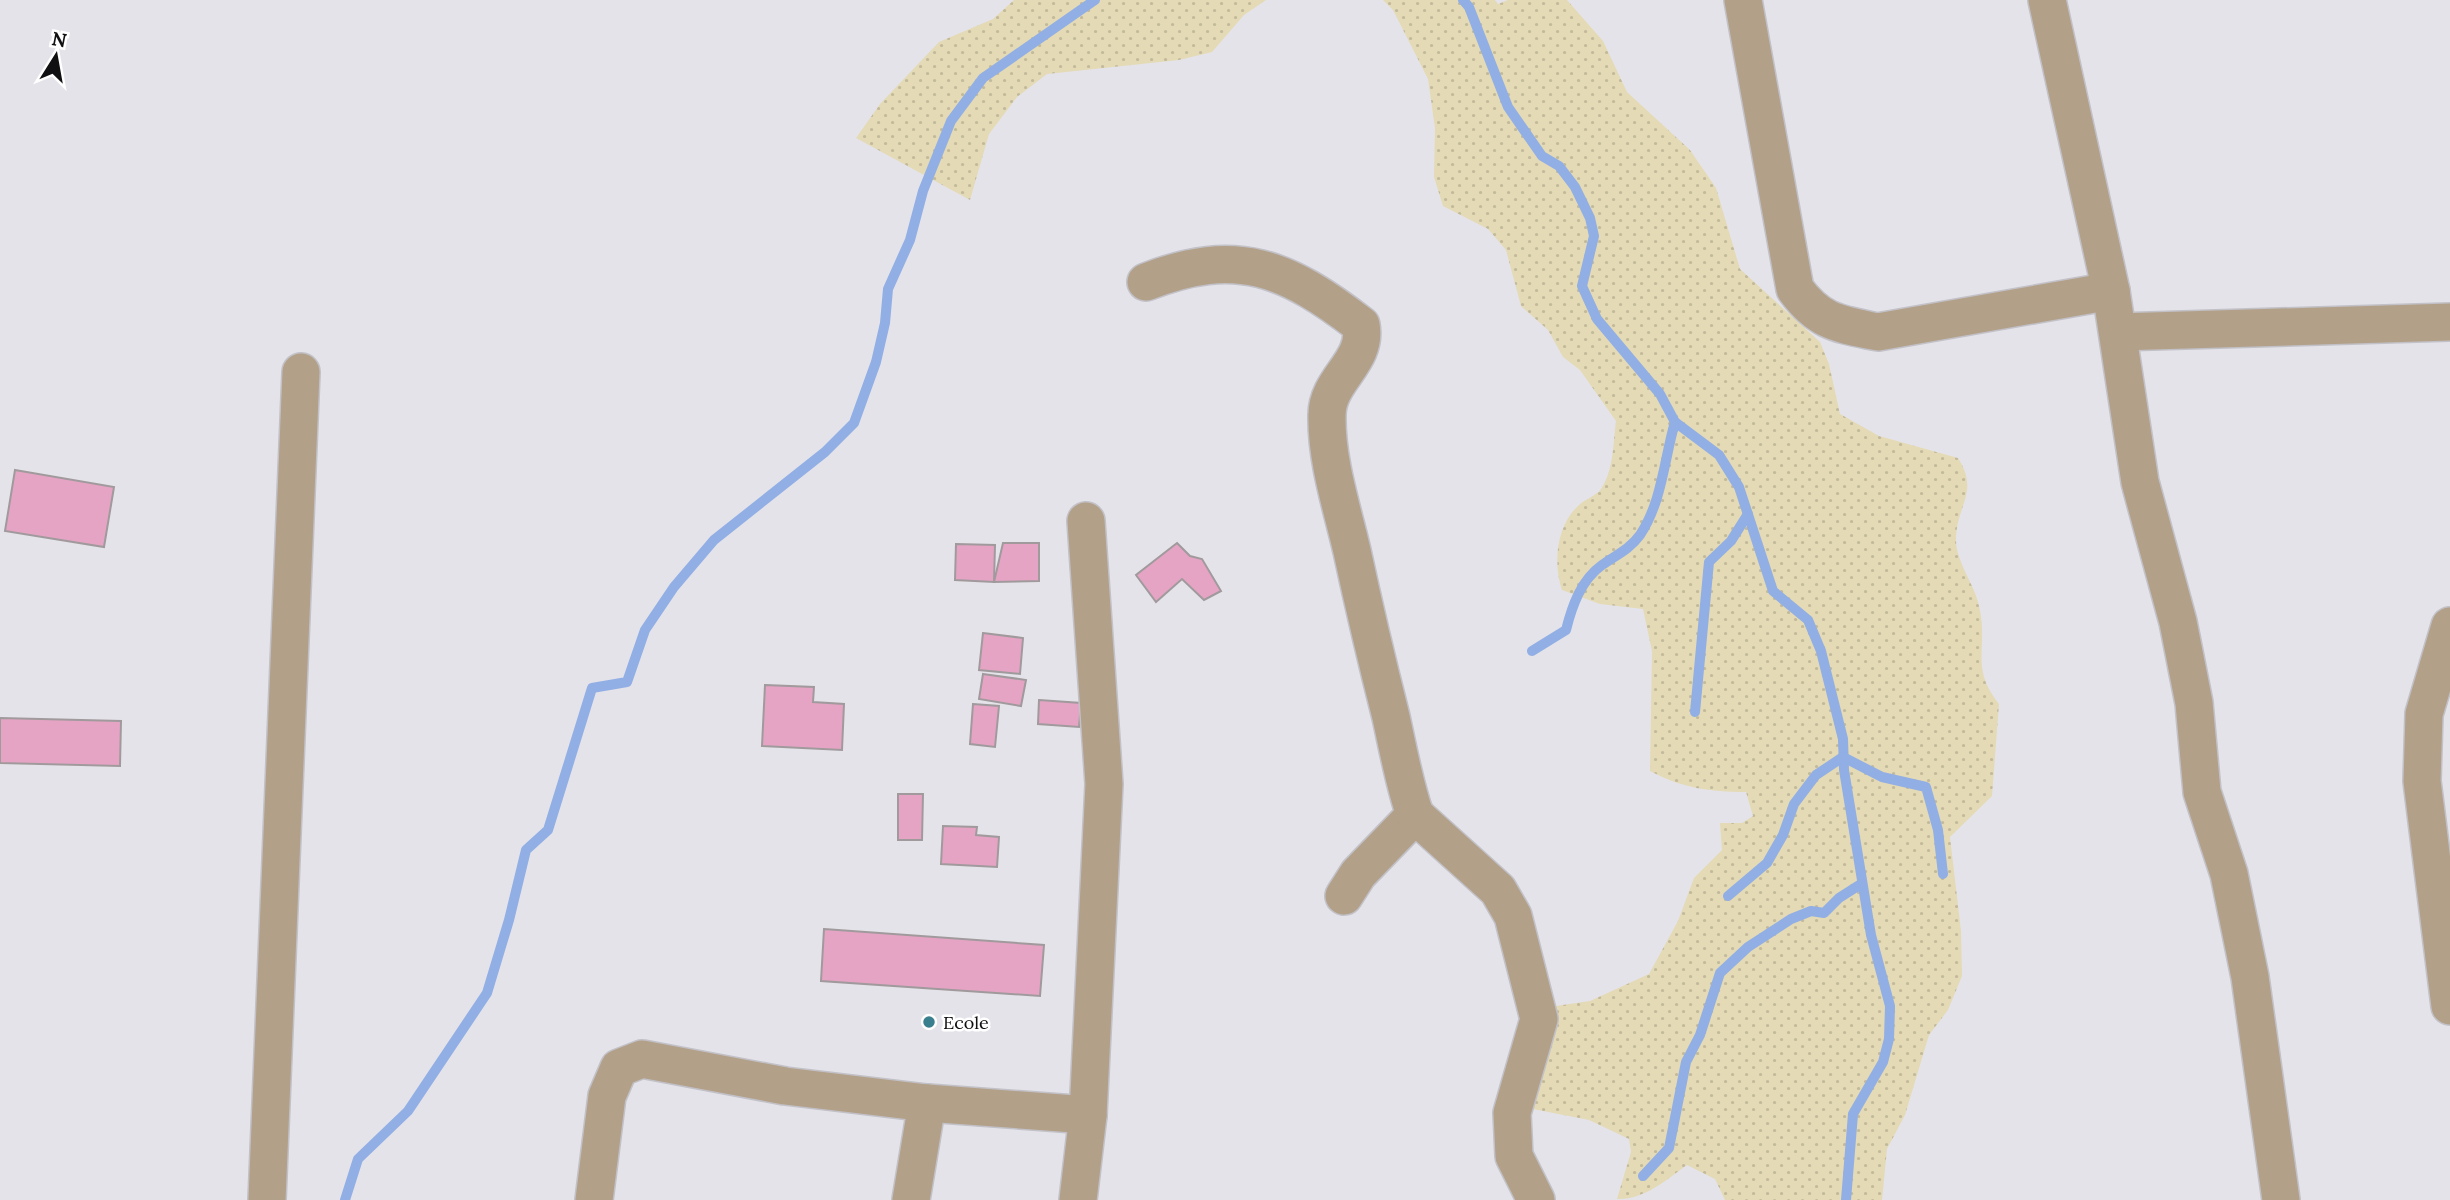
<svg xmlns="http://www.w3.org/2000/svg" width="2450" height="1200" font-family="Lora,serif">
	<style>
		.sand { fill: url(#sand-dots) }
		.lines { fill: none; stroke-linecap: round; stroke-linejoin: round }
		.stream { stroke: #91aee5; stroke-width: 10 }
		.building { fill: #e5a4c4; stroke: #a19a9d; stroke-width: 2 }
		.minor-casing { stroke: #c2c1c7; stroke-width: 40 }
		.minor { stroke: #b2a089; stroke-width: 37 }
		.poi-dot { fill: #3a7f8d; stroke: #fff; stroke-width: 2.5 }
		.labels { text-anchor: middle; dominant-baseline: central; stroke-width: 5; stroke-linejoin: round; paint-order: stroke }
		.poi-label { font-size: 18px; fill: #101012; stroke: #fff; text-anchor: start }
	</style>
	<defs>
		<pattern id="sand-dots" width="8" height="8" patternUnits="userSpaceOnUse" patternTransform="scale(1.75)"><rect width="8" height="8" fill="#e4dab5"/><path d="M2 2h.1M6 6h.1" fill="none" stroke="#c3ba9b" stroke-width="1.8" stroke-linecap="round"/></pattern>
	</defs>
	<rect width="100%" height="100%" fill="#e4e3e9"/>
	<g class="sand">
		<path d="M1014,0H1266L1244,15L1212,52L1179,60L1047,74L1017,97L989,134L970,200L856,138L880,104L939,42L993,19Z"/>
		<path d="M1383,0H1495L1498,4L1508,0H1567L1603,41L1627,92L1690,150L1716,188L1740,269L1820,342L1829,364L1840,414L1879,436L1958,458C1980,492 1956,505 1956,540C1956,562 1975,585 1979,606C1989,648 1969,666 1999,704L1992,796L1950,837L1961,931L1962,976L1948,1010L1929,1035L1905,1115L1887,1149L1882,1200H1725L1715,1179L1687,1165C1666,1180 1644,1200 1617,1199L1631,1152L1629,1139L1589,1120L1533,1109L1521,1091L1537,1039L1556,1006L1590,1001L1649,974L1678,921L1694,878L1722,850L1720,823H1742L1753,816L1746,792C1710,792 1682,788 1650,771L1652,651L1643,609L1600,604L1562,590C1553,564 1556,525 1579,505C1585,499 1596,496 1601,489C1614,470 1613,443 1616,421L1580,370L1563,357L1548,330L1521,306L1506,250L1488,229L1443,206L1434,177L1435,128L1428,79L1393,10Z"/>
	</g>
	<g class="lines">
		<g class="stream">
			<path d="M1463,0L1469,7L1508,107L1542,156L1559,166L1575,187L1590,218L1594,236L1582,286L1597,319L1660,394L1675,422L1719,455L1739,487L1773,591L1808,620L1821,651L1843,739L1844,770L1871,935L1890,1006L1889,1039L1883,1062L1853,1114L1846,1200"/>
			<path d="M1532,651L1566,630C1572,606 1581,580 1602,565C1616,555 1629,550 1640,535C1662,502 1664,460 1675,422"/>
			<path d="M1695,712L1709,562L1731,541L1748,514"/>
			<path d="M1728,896L1767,863L1783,835L1794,804L1816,775L1843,757L1882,777L1926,787L1938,830L1943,874"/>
			<path d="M1643,1176L1669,1148L1686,1062L1700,1035L1720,973L1748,947L1791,919L1811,911L1824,913L1839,898L1861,884"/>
			<path d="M345,1200L358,1159L408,1111L487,993L509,920L526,850L548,830L592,688L627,682L645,630L674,587L714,540L825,452L854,423L876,362L885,323L888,289L910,240L923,191L951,121L983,78L1095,0"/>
		</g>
	</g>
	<g class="building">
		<path d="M15,470L114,487L104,547L5,531Z"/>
		<path d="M1003,543H1039V581L994,582Z"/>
		<path d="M1177,543L1190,556L1202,559L1221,591L1204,600L1182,579L1156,602L1136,575Z"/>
		<path d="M956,544L995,545L994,582L955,580Z"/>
		<path d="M983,633L1023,638L1020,674L979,670Z"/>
		<path d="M983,674L1026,680L1021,706L979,699Z"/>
		<path d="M765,685L814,687L813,702L844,704L842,750L762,746Z"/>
		<path d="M1039,700L1081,703L1079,727L1038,724Z"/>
		<path d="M973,704L999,706L995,747L970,744Z"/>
		<path d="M0,718L121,721L120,766L0,763Z"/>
		<path d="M898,794H923L922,840H898Z"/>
		<path d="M943,826L977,827L976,835L999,837L997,867L941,864Z"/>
		<path d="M824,929L1044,945L1040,996L821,981Z"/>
	</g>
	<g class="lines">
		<g class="minor-casing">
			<g id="minor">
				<path d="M1743,0L1795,289C1820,323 1839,324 1878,332L2111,291"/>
				<path d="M2047,0L2111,291L2140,482L2178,622L2194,703L2202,792L2229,874L2250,977L2281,1200"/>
				<path d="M1146,282C1237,246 1287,268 1361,325C1368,362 1327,379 1327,415C1326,460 1342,508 1352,551C1364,607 1377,662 1391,717C1398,749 1404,783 1415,815L1358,874L1344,896"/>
				<path d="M2118,332L2450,322"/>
				<path d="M2450,626L2424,714L2422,781L2450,1006"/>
				<path d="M1415,815L1498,890L1513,916L1539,1019L1512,1113L1514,1156L1536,1200"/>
				<path d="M267,1200L301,372"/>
				<path d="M594,1200L607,1096L619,1068L642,1059L785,1086L927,1103L1088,1115"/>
				<path d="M911,1200L927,1103"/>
				<path d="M1078,1200L1088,1115L1104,784L1086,521"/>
			</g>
		</g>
		<use href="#minor" class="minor"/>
	</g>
	<circle class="poi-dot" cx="929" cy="1022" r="7"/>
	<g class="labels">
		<g class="poi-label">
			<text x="943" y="1022">Ecole</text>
		</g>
	</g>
	<g transform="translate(56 56) rotate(11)" stroke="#ffffff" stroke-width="5" paint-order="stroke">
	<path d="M0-5L12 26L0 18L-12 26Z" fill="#101012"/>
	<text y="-10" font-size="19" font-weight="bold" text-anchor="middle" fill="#101012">N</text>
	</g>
</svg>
